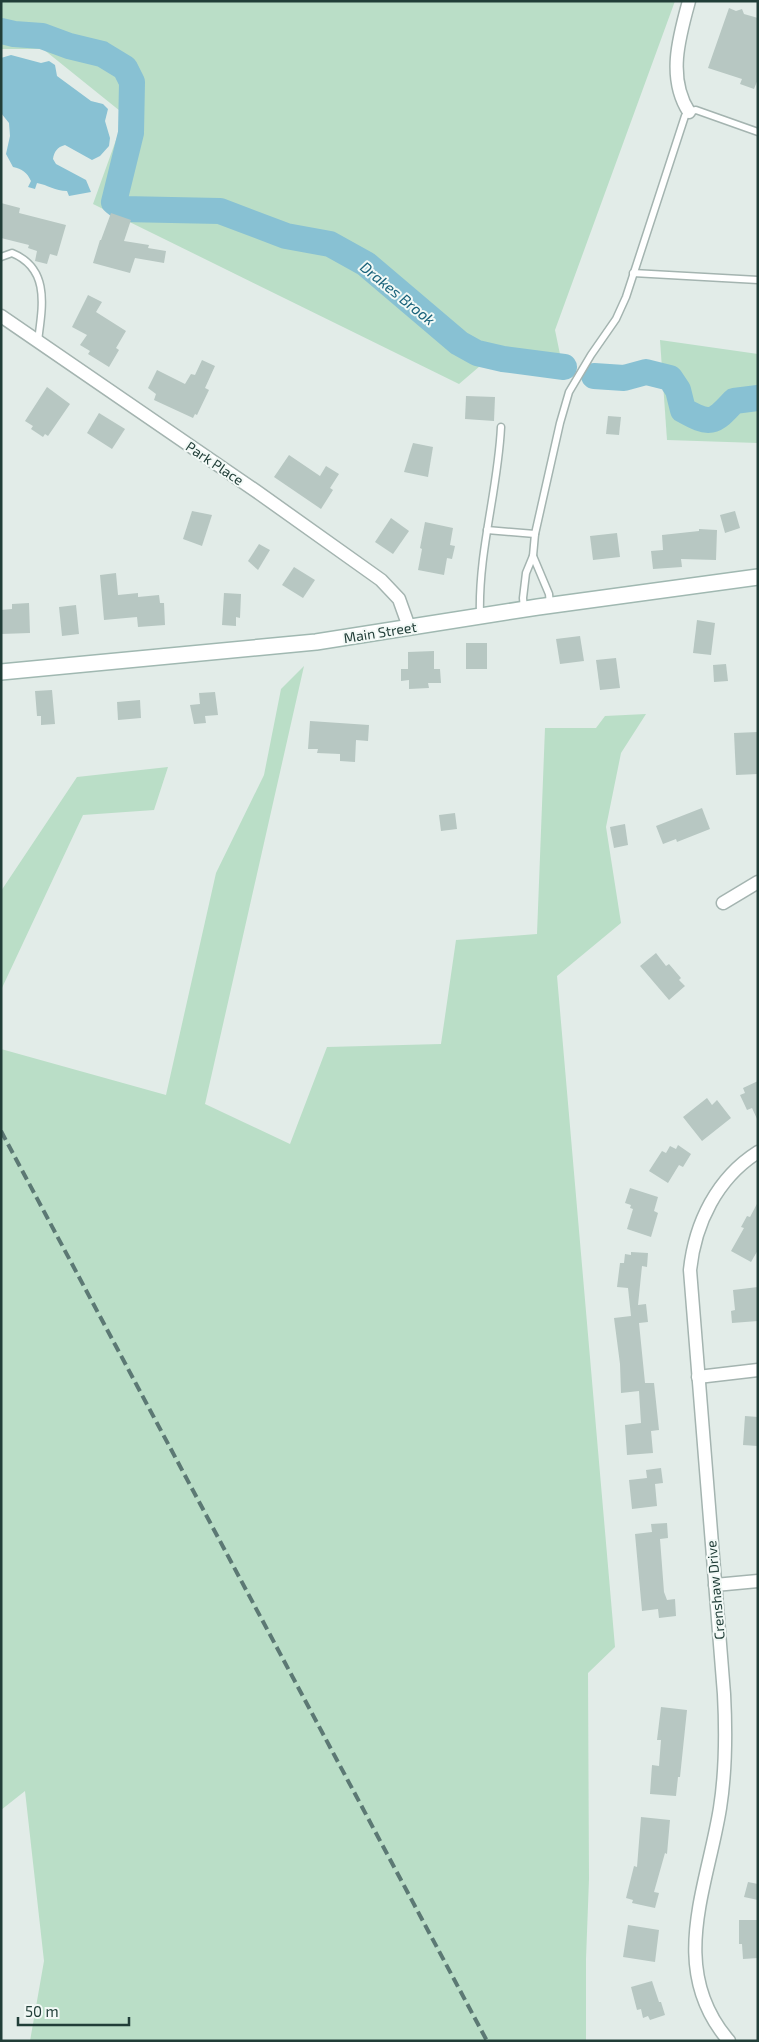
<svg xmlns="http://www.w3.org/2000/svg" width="759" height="2042" font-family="'Exo 2',sans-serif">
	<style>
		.green { fill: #badec7 }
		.water { fill: #88c1d3 }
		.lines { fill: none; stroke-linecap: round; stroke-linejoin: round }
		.river { stroke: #88c1d3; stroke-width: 26 }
		.building { fill: #b7c7c2 }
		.lane-casing { stroke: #a4b4b0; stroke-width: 9 }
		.street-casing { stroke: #a4b4b0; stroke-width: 15 }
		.secondary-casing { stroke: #a0b8b1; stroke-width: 18 }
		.lane { stroke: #fff; stroke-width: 6 }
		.street { stroke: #fff; stroke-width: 12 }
		.secondary { stroke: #fff; stroke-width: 15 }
		.rail { stroke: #5c7974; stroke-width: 4; stroke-dasharray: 10 5; stroke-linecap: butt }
		.labels { text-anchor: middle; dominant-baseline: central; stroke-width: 4; stroke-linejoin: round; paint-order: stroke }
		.street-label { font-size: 14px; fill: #213e38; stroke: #f2f9f6 }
		.water-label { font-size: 15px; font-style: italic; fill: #1a637b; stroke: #f2f9f6 }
	</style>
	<rect width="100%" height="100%" fill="#e2ece8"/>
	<g class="green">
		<path d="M1,1H675L555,330L562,364L494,354L459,384L93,204L125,115L43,49H1Z"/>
		<path d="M660,340L758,354V443L667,440Z"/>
		<path d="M304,666L205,1104L290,1144L327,1047L441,1044L456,940L537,934L545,728H596L605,716L646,714L621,753L606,827L621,923L557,976L615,1647L588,1673L589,1879L586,1959V2041H30L44,1961L25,1791L1,1810V1049L166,1095L216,873L264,775L281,689Z"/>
		<path d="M168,767L154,810L83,815L1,990V891L77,777Z"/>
	</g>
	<path class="water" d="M11,55L41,63L49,61L55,65L57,76L91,101L103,104L108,109L105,121L110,138L109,146L100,156L92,160L65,145C57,147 54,152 53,159L56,164L86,180L91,192L69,196L67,191C55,191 48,185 37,183L35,189L28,187L31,181C27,172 22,169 13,167L6,154L10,136L9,123L1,113V58Z"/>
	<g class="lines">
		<g class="river">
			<path d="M1,31L14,34L42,36L69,46L102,54L125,68L132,82L131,133L114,202L123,209L220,211L286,236L330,244L366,264L459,343L477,353L503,359L564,367"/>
			<path d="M594,376L624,378L646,372L670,378L678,390L683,410C710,425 713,424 734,401L758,398"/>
		</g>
	</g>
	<g class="building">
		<path d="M729,8L736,11L742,9L744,14L758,18V79L754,89L740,84L742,79L708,68Z"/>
		<path d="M1,203L20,208L19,213L66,225L57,256L50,254L47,264L35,261L37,251L28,248L29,245L1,238Z"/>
		<path d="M111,213L131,220L124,241L149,245L148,248L166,251L164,263L135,258L130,273L93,263L100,240H101Z"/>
		<path d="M88,295L102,302L96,312L126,331L116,348L119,350L109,367L88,354L90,351L80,345L87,335L72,327Z"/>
		<path d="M202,360L215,366L205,388L209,390L197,415L195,414L193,418L154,400L156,394L148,388L157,370L185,384L191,374L195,375Z"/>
		<path d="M47,387L70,404L48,436L45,434L43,437L31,429L33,426L25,421Z"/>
		<path d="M466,396L495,397L494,421L465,419Z"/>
		<path d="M99,413L125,429L112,449L87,433Z"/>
		<path d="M608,416L621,417L619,435L606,434Z"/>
		<path d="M413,443L433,447L428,477L404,472Z"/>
		<path d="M289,455L320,476L326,466L339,474L330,488L333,490L321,509L274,477Z"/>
		<path d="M192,511L212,515L202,546L183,539Z"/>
		<path d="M735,511L740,528L725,533L720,515Z"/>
		<path d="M391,518L409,531L393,554L375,542Z"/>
		<path d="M425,522L453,528L450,545L455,546L452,559L447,558L444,575L418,570L422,549L420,548Z"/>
		<path d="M699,529L717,530L716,560L681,559L682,567L653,569L651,551L663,550L662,535L699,531Z"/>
		<path d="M617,533L620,557L593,560L590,536Z"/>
		<path d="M259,544L270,550L258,570L248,561Z"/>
		<path d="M294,567L315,580L303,598L282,585Z"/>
		<path d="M116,573L118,595L138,593V597L159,595L160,603H164L165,625L138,627L137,617L104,620L100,575Z"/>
		<path d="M224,593L241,594L240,618L236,617V626L222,625Z"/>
		<path d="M29,603L30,633L1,634V610L12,609V604Z"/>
		<path d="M76,605L79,634L62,636L59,607Z"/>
		<path d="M697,620L715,623L711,655L693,653Z"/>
		<path d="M580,636L584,661L560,664L556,639Z"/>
		<rect x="466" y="643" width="21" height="26"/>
		<path d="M434,651V669H440L441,683H428L429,688L409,689V680L401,681V669H408V652Z"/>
		<path d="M616,658L620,688L600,690L596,660Z"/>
		<path d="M726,664L728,681L714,682L713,665Z"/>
		<path d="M52,690L55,724L41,725V716H37L35,691Z"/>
		<path d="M215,692L218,715L205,716L206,723L194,724L190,705L200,704L199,693Z"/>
		<path d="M140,700L141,718L118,720L117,702Z"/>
		<path d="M310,721L369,725L368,741L356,740L355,762L340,761V754L317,753L318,749H308Z"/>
		<path d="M758,732V774L736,775L734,733Z"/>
		<path d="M702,808L710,829L677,842L676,839L663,844L656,826Z"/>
		<path d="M455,813L457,829L441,831L439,815Z"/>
		<path d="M625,824L628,845L614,848L610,827Z"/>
		<path d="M656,953L666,966L669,964L681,978L679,980L685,986L669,1000L640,966Z"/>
		<path d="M758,1081V1121L752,1108L747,1110L740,1095L745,1093L743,1088Z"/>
		<path d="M707,1098L712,1105L717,1100L731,1118L702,1141L683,1117Z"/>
		<path d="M678,1145L691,1154L683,1167L679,1165L668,1183L649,1171L662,1151L666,1153L670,1146L676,1149Z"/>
		<path d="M630,1188L658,1197L654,1211L658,1213L651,1237L627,1229L633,1209L630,1208L631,1205L625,1203Z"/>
		<path d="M758,1202V1250L751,1262L731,1251L744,1228L741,1227L747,1216L750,1217Z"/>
		<path d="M631,1252L648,1253L647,1267L642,1266L638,1305L646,1304L648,1322L639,1323L645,1383H654L659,1430L651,1431L653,1453L627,1455L625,1425L641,1423L639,1391L621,1393L620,1364L614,1318L631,1316L628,1288L617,1287L620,1263H624L625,1254L631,1255Z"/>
		<path d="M758,1287V1321L732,1323L731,1311L735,1310L733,1290Z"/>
		<path d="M745,1416L758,1417V1446L743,1445Z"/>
		<path d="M661,1468L663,1483L655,1484L657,1506L632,1509L629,1480L647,1478L646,1470Z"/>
		<path d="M667,1523L668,1538L660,1539L664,1592L667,1600L675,1599L676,1616L659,1618L658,1609L642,1611L635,1534L652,1532L651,1524Z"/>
		<path d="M661,1707L687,1710L680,1777H678L676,1796L650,1794L652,1765L659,1766L661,1740H657Z"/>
		<path d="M641,1817L670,1820L667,1854L665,1853L654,1892L659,1893L655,1908L632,1903L633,1900L626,1898L634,1866L637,1867Z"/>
		<path d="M748,1882L758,1884V1900L744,1897Z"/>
		<path d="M739,1920H758V1958L743,1959L742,1944H739Z"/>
		<path d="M628,1925L659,1930L655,1962L623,1957Z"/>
		<path d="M652,1981L659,2002H661L665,2015L650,2020L648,2016L643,2018L641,2009L637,2010L631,1987Z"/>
	</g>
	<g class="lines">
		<g class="lane-casing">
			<g id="lane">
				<path d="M1,257L12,253C51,269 42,308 38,341"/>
				<path d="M633,273L758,280"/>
				<path d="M487,530L535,534"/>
				<path d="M533,556L549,594L550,605"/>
				<path d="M524,609L523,598L526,573L533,556L535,534L560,423L569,392L591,355L616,319L626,297L685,116L691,111L696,110L758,132"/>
				<path d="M480,615C478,552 498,490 501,427"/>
			</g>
		</g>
		<g class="street-casing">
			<g id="street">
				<path d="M689,112C667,78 679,37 689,1"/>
				<path d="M1,316L256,491L381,580L399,599L409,627"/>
				<path d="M723,903L758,882"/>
				<path d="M698,1377L758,1370"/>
				<path d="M715,1585L758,1581"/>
				<path d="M729,2041C667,1969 707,1889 720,1808C726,1770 726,1732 724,1694L690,1270C695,1223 717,1178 758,1152"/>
			</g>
		</g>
		<g class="secondary-casing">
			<path id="secondary" d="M1,672L316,642L538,607L758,577"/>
		</g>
		<use href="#lane" class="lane"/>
		<use href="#street" class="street"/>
		<use href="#secondary" class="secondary"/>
		<path class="rail" d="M1,1131L487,2041"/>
	</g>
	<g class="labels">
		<g class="street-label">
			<text transform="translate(215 463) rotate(34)">Park Place</text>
			<text transform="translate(380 632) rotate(-9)">Main Street</text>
			<text transform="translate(715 1590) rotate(-95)">Crenshaw Drive</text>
		</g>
		<g class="water-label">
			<text transform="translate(398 293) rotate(39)">Drakes Brook</text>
		</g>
	</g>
	<rect width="759" height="2042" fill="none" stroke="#213e38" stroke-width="5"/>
	<path d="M18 2017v8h111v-8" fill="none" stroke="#213e38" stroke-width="2.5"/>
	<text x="25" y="2017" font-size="15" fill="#213e38" stroke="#f2f9f6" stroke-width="4" paint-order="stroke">50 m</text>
</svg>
